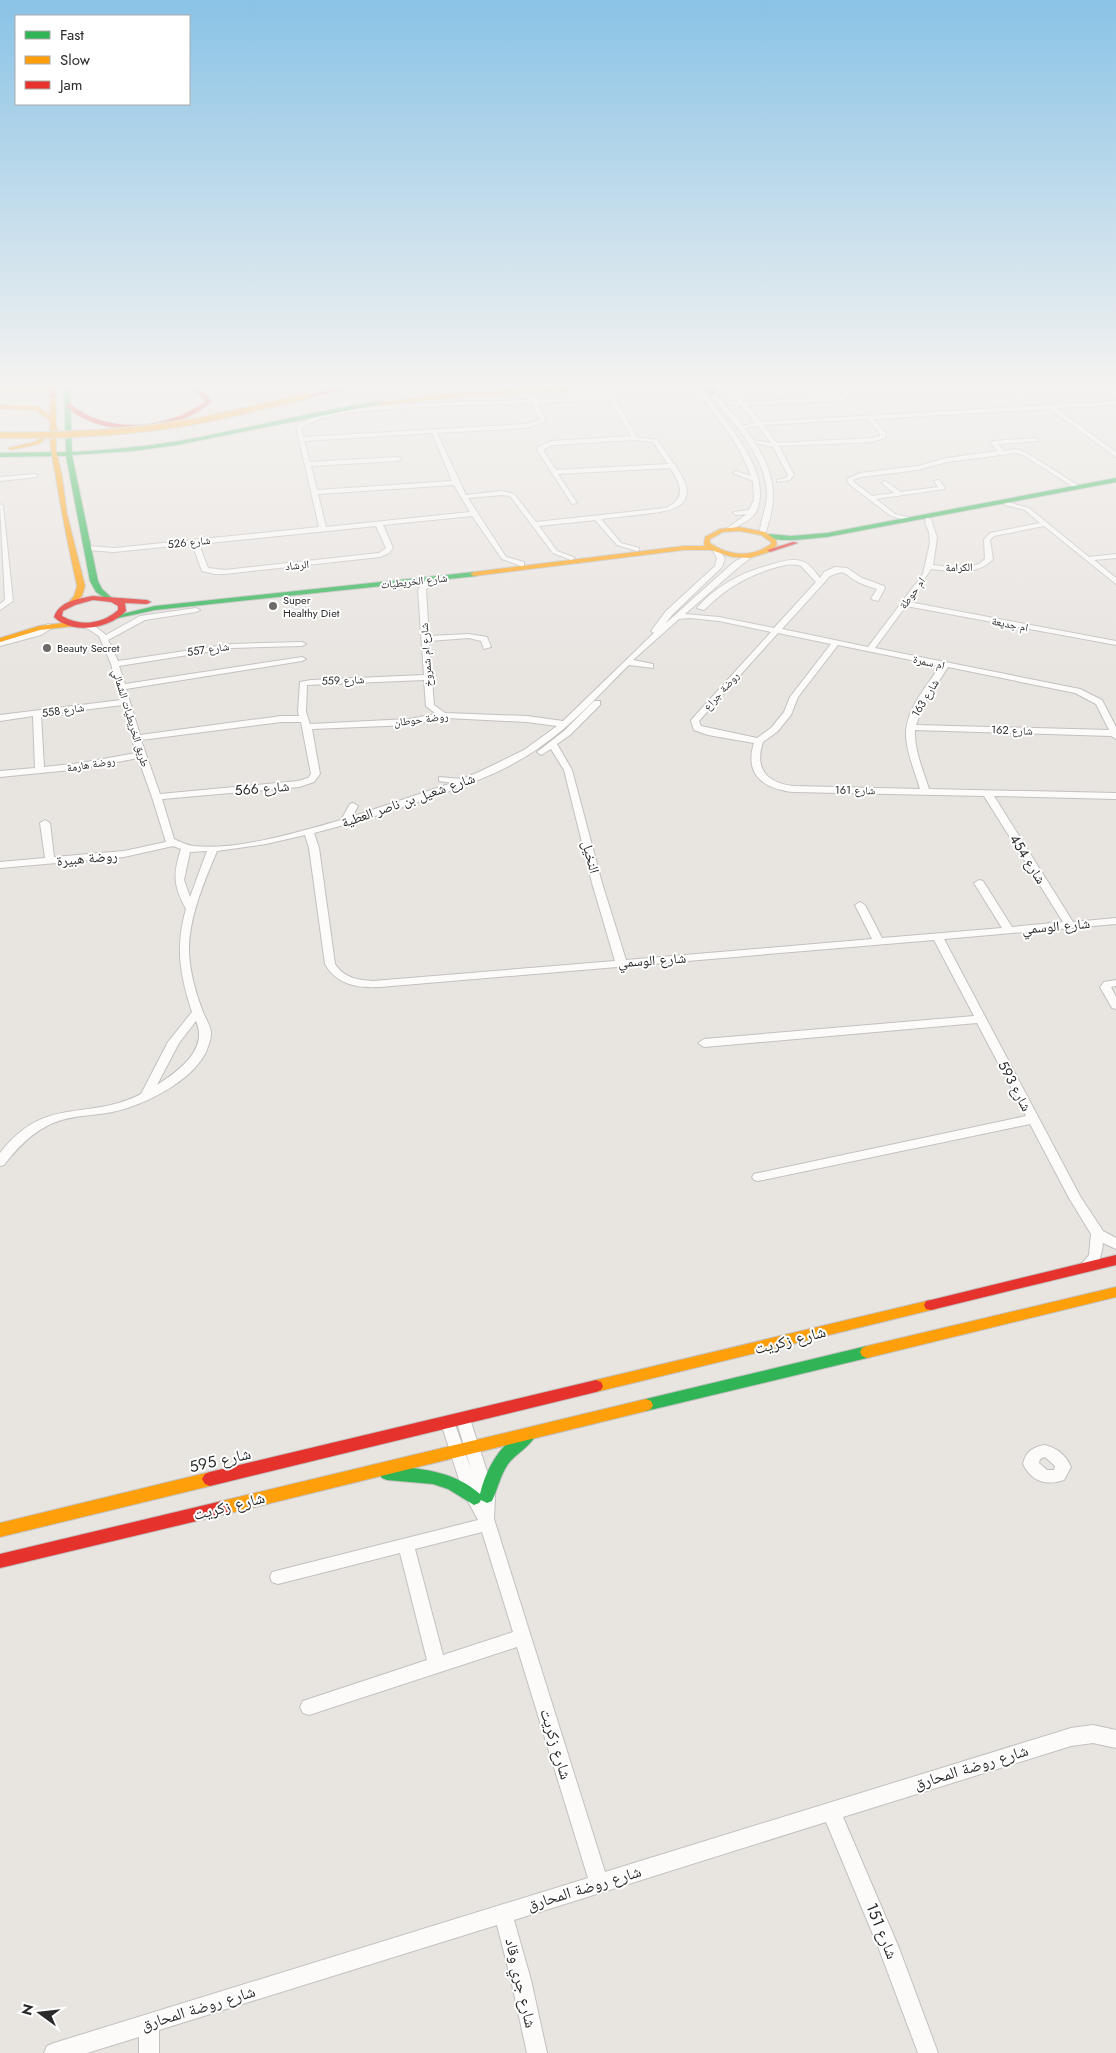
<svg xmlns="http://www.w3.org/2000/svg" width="1116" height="2053" font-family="Jost,'Noto Naskh Arabic',sans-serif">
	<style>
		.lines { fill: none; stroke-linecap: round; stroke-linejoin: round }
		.street-casing { stroke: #c2c1c1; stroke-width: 2 }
		.fast-casing { stroke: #c2c1c1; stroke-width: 2 }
		.slow-casing { stroke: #c2c1c1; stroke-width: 2 }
		.jam-casing { stroke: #c2c1c1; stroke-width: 2 }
		.street { fill: #fcfbfa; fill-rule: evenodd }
		.fast { fill: #30b455; fill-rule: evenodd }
		.slow { fill: #ff9f0a; fill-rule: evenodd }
		.jam { fill: #e5322d; fill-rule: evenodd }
		.fast-bridge-casing { stroke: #c2c1c1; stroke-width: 8; stroke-linecap: butt }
		.slow-bridge-casing { stroke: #c2c1c1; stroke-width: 8; stroke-linecap: butt }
		.jam-bridge-casing { stroke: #c2c1c1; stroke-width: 8; stroke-linecap: butt }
		.fast-bridge { stroke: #30b455; stroke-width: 6 }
		.slow-bridge { stroke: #ff9f0a; stroke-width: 6 }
		.jam-bridge { stroke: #e5322d; stroke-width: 6 }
		.poi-dot { fill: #6c6b6a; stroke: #fff; stroke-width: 2 }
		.labels { text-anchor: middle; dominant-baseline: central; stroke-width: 4; stroke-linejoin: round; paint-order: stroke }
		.far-street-label { font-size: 11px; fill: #2a2a2a; stroke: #fff }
		.far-poi-label { font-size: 11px; fill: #2a2a2a; stroke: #fff; text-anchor: start }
		.street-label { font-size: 14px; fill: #2a2a2a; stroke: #fff }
		.near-street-label { font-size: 16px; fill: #2a2a2a; stroke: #fff }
	</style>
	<rect width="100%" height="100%" fill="#e8e4e0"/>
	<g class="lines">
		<g class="street-casing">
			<g id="street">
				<path d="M694,388H700C723,418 775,473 756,512C752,520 739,525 731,530L726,529L747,514L736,515L733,513L734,512L749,510L754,500L753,481L733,473L736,471L751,476C739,442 716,416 694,388Z"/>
				<path d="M704,388H710C736,417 774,455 773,497C773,508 769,524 765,534L760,533C760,520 767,508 767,495C766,453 729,419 704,388Z"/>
				<path d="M727,388H733L744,402L844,396L837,388H843L850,395L848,398L840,401L747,405L761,422L1116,401V405L1056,408L1116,452V457L1050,409L873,419L886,433L885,438L872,442L779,446L794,475L790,480L777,482V480L786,478L788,475L773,447L755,443L758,441L771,443L758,426L744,428V426L755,423L741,406L728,404L730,401L738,402ZM867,419L880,433V436L872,438L777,443L763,425Z"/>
				<path d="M1104,388H1111L1116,392V396Z"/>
				<path d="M506,390C517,392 529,391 536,399L614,397L637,437L657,440L674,464L676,465V467C702,504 677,511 644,514C630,516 615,517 601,519L621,543L639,548V550L637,551L617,545L595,520L539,526L557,551L573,557L575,558L571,560L553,553L510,496L502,495L468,498L506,557L524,562V566H521L502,559L472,516L383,525L393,548L389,553L380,557L225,574H215L202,571L192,544L114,552L88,550L85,548L88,546L114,548L319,527L296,426C325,409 360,408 393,405C439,402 485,401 531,400L523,396L504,393ZM610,400L631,436L552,441L538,447L537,450L572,504L577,503L558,474L670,468C681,484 687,498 666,508L536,522L514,494L502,491L466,495L437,433L527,428L546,421L538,403ZM532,403L540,420L526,424L303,437L301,428C327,412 360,411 390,409C438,405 485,405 532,403ZM432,433L452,481L317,490L311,466L398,461L401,459L398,457L310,462L304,441ZM635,440L653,442L668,464L556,470L543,450L553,445ZM454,485L470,512L326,527L318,494ZM376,526L386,548L379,553L225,570L208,568L199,544Z"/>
				<path d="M1036,438L1039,440L1038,441L998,444L1004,451L1016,449L1027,453L1079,486V488H1075L1023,455L1016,453L947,462L918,470L861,477L853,480L855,483L872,496L894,493L883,484L882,483L885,481L901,492L938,487L934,481L939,480L945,488L944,489L876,499L895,514L911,518L912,519L909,521L891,516L850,485L847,479L860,473L918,466L946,458L998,451L990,443L993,441Z"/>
				<path d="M35,474L37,475V477L0,481V477Z"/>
				<path d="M1007,502L1029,508L1089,557L1116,554V558L1094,560L1116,578V584L1044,526L994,536L990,540L993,559C978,576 951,571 931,569L909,602L1116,641V645L906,606L875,648L1080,689L1102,700L1116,727V739L1111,736L915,730C914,750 923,770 929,789L1116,793V799L994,796L1073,922L1116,918V924L944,939L1080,1196L1103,1231L1116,1238V1249L1103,1243C1102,1255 1097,1275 1081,1271L1079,1267L1089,1255L1091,1234L1069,1198L1030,1124L758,1181L754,1180L752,1177L754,1174L758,1173L1026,1116L977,1023L704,1047L698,1043L704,1039L974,1016L934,940L380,987C357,988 337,985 325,964L309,848L305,835L266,844L217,851C204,882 188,919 189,953C190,973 196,994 203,1012C206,1020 211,1026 211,1034C211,1040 208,1046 206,1052C191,1082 143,1106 112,1112C93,1116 71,1115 53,1123C32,1132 17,1148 4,1165L0,1166V1153C46,1094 87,1122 141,1094L168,1042L192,1012C180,975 175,947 186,909C173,885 173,874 181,849L173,846L124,857L0,868V862L45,858L40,823L45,820L50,823L54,857L124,851L166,842L152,797L138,758L81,769L0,777V771L35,768L33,716L0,721V715L121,700L111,664L99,636L85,627V623H91L106,635L140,616L196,608L200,610L196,612L145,620L108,640L118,661L232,644L302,642L306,644L302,646L232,648L119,666L125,684L302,657L306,659L302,661L126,689L140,735L281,716H299L298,712L300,682L311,680L424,675L418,590L427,577H430L434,579L426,590L429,636L469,634L487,637L491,647L484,649L481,641L469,638L429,641L434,705L445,713L527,716L563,721L654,633L651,631L666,611L715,566L717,558L713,551L714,550H718L725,558L722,567L672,615L665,624L734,562L751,553L754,555L753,556L740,566L685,614L719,617L774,628L816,582L801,566C792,563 784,565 774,568C746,576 725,589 704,610L697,608C718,584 743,572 773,564C783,561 793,558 804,562C810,564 815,572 820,578L824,572L835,567L847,568L862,578L884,586L885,588L878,601L871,599L877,589C871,587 864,585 858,582C844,575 847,568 830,576L782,629L868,647L923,574L930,543L929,532L925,523L926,518L931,519L937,538L933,565C949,567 973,572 985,559L984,540L990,533L1040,523L1025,510L1005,505L1004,504ZM690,618L719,621L771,632L692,719L691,721L694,730L708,735L754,743C744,775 764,789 793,792L984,796L1063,922L1012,927L983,881L979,880L974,883L1002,928L882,938L865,905L860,902L855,905L872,939L626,960L602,883L572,770L557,744L570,735L600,705V701H594L564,731L537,752L541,755L551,749L564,770L592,883L615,961L373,981C358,980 344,978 335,964L319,848L314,833C361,821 409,806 455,789C484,778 514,766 540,747C574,724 600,693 629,665L653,668V664L633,660L679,619ZM778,633L831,644L790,697L784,712L771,728L757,738L701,726L699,721ZM838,645L940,666C927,686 905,710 906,736C907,754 915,772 920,789L793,786C767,783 754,769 763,742L777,732L791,715L798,697ZM948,667L1075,693L1096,704L1109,730L916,725L924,704ZM424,680L426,706L436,714L409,719L310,724L306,712L307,685ZM123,705L136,753L81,763L44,767L41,715ZM447,718L527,722L557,726L524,750L479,772L462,779L439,777V781L452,783L357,815L352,817L358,806L353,803L350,804L341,820C299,832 237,851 193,846C187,845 180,842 174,839L162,799L299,787L314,782L320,774L312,729L409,725ZM281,722H301L311,774L308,778L298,781L160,794L141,740ZM207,851L190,897L184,880L190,852ZM196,1021C209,1050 178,1071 157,1085L179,1043Z"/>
				<path d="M0,504L3,506L13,601L0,610V604L5,600Z"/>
				<path d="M48,624L55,626L41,635L0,646V642L35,631Z"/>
				<path d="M1116,980V986L1111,987L1116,997V1009L1112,1008L1100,987L1104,982Z"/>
				<path d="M463,1413L468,1415L470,1419L495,1496L494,1519L605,1872L1071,1728L1093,1725L1116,1730V1748L1093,1743L1071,1746L843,1817L899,1948L938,2053H918L879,1949L826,1822L514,1920L531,1980L547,2053H527L511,1980L497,1925L159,2030V2053H139V2037L87,2053H44L47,2046L54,2043L588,1878L517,1647L309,1715L303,1713L300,1707L303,1701L309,1699L427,1660L400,1553L278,1584L272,1582L270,1577L272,1572L478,1520L463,1492L441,1423L443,1419L448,1417L453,1419L471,1469L456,1419L458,1415ZM482,1532L513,1632L443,1655L415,1549Z"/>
				<path d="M1045,1445C1058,1449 1065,1454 1071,1467L1064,1480C1046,1486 1032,1482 1023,1464C1026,1451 1033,1447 1045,1445ZM1045,1457L1055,1466L1054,1470H1047L1039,1463L1040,1459Z"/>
			</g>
		</g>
		<g class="fast-casing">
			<g id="fast">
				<path d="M67,391L70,393L72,452C108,450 143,447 179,441C247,429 313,411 382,401L385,403L177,445L133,451L72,455L98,581L102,589L113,599L109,601L96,592L90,581L66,456L0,457V453L66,452L64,393Z"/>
				<path d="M1116,478V482L827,537C811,538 779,544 766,536L769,534L791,536L827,533Z"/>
				<path d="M474,572H477V576L155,610L118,618L114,616L155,606Z"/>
				<path d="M867,1346L872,1348L874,1352L872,1356L867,1358L646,1411L641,1409L639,1405L641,1401L646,1399Z"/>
				<path d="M528,1430L533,1432L535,1436C530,1447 515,1454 508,1464C500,1476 498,1488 492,1501L487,1503L481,1500L479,1503L474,1505L448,1489L433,1484L387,1480L382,1478L379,1473L382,1468L387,1466C420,1468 454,1471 480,1494C486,1469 502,1439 528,1430Z"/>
			</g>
		</g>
		<g class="slow-casing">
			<g id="slow">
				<path d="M31,388H72L69,390L0,393V389Z"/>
				<path d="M549,388H584L581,390L466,396L382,405L379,403L466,392Z"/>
				<path d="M53,393L56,395V427L58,429L56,431V450L62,476L67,514L85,586L82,596L72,605L68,603L74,596L77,586C69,550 62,515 56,478C54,464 50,451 50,436L39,444L11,450L8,448L35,442L50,430V421L36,410L0,409V405L37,406L50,415V395Z"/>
				<path d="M739,527L765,532L776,540L777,545L769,552L750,558L732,557L711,550H684L474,576L470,574L474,572L684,546H705L704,544L705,537L720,529ZM739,531L761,535L771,542V544C751,558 730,556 710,543V539L723,532Z"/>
				<path d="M71,622L75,624L74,626L40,630L0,642V638L39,626Z"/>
				<path d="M1116,1287V1297L867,1358L862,1356L860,1352L862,1348L867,1346Z"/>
				<path d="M931,1300L936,1301L938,1305L936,1309L931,1310L596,1392L591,1390L589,1386L591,1382L596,1380Z"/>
				<path d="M646,1399L651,1401L653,1405L651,1409L646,1411L222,1515L216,1513L214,1508L216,1503L222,1501Z"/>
				<path d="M210,1472L215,1474L218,1479L215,1484L210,1486L0,1537V1523Z"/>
			</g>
		</g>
		<g class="jam-casing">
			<g id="jam">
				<path d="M186,388L202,391L212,401C178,434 99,440 65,405L70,404C108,435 167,430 206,401L198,393Z"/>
				<path d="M340,388H352L307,398L304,396Z"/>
				<path d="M708,388H714V395H710Z"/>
				<path d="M793,542L798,543L770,552L767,550Z"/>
				<path d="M93,596L147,600L151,602L147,604L125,603L126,611C109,629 73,635 54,617C59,601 78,599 93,596ZM93,600L111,602L118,606V610C102,624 81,627 62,616L63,611L75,605Z"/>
				<path d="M1116,1255V1265L931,1310L926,1309L924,1305L926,1301L931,1300Z"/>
				<path d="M596,1380L601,1382L603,1386L601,1390L596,1392L210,1486L205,1484L202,1479L205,1474L210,1472Z"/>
				<path d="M222,1501L228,1503L230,1508L228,1513L222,1515L0,1568V1554Z"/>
			</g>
		</g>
		<use href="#street" class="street"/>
		<use href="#fast" class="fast"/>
		<use href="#slow" class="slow"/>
		<use href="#jam" class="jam"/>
		<g class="fast-bridge-casing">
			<path id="fast-bridge" d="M67,388V393"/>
		</g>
		<g class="slow-bridge-casing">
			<path id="slow-bridge" d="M0,435C64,436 128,433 191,422C230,415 268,405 307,396"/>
		</g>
		<g class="jam-bridge-casing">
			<path id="jam-bridge" d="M52,388L53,395"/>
		</g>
		<use href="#fast-bridge" class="fast-bridge"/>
		<use href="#slow-bridge" class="slow-bridge"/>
		<use href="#jam-bridge" class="jam-bridge"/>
	</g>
	<linearGradient id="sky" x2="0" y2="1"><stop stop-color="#89c3e6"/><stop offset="0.57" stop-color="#f5f3f1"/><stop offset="1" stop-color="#f5f3f1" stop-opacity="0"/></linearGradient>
	<rect width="1116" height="675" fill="url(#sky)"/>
	<g class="poi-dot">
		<circle cx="273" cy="606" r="5"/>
		<circle cx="47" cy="648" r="5"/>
	</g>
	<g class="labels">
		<g class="far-street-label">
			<text transform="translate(189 542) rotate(-6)">شارع 526</text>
			<text transform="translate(297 565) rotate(-6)">الرشاد</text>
			<text transform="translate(959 567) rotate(-1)">الكرامة</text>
			<text transform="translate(414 581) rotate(-6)">شارع الخريطيات</text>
			<text transform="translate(912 593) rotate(-54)">ام حوطة</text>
			<text transform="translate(1010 624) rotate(11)">ام جديعة</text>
			<text transform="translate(208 649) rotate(-8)">شارع 557</text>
			<text transform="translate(426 655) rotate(-94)">شارع ام شمروخ</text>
			<text transform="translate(929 662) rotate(12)">ام سمرة</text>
			<text transform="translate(343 680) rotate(-2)">شارع 559</text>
			<text transform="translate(721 691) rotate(-48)">روضة جراع</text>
			<text transform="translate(925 698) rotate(-59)">شارع 163</text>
			<text transform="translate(63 710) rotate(-8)">شارع 558</text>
			<text transform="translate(131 718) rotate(73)">طريق الخريطيات الشمالي</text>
			<text transform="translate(421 719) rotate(-7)">روضة حوطان</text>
			<text transform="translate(1012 730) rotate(2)">شارع 162</text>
			<text transform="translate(91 764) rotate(-9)">روضة هارمة</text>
			<text transform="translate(855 790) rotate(1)">شارع 161</text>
		</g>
		<g class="far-poi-label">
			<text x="283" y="600">Super<tspan x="283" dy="13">Healthy Diet</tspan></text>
			<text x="57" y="648">Beauty Secret</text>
		</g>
		<g class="street-label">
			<text transform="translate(262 788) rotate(-5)">شارع 566</text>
			<text transform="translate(408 800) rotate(-19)">شارع شعيل بن ناصر العطية</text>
			<text transform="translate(591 857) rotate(75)">النخيل</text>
			<text transform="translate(87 858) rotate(-5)">روضة هبيرة</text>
			<text transform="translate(1028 859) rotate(58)">شارع 454</text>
			<text transform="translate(1056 926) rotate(-5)">شارع الوسمي</text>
			<text transform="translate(652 960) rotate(-4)">شارع الوسمي</text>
			<text transform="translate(1015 1086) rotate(62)">شارع 593</text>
		</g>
		<g class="near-street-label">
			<text transform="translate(790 1340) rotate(-14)">شارع زكريت</text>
			<text transform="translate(220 1460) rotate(-13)">شارع 595</text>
			<text transform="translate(229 1506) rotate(-14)">شارع زكريت</text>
			<text transform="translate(556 1744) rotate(73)">شارع زكريت</text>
			<text transform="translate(971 1767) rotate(-17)">شارع روضة المحارق</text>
			<text transform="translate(584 1888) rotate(-17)">شارع روضة المحارق</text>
			<text transform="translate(882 1931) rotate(68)">شارع 151</text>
			<text transform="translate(521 1983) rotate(77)">شارع جري وقاد</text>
			<text transform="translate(198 2008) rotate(-17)">شارع روضة المحارق</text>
		</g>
	</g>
	<rect x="15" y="15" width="175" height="90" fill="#ffffff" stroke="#aaaaaa"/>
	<rect x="25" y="31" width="25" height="8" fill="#30b455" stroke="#aaaaaa"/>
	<text x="60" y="40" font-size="15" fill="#2a2a2a">Fast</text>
	<rect x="25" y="56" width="25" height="8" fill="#ff9f0a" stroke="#aaaaaa"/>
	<text x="60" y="65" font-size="15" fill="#2a2a2a">Slow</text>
	<rect x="25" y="81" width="25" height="8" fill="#e5322d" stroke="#aaaaaa"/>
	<text x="60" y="90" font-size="15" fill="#2a2a2a">Jam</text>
	<g transform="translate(40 2013) rotate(285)" stroke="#ffffff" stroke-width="4" paint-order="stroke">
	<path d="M0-4L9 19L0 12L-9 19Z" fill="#2a2a2a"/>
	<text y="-8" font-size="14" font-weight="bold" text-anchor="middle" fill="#2a2a2a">N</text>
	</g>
</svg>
